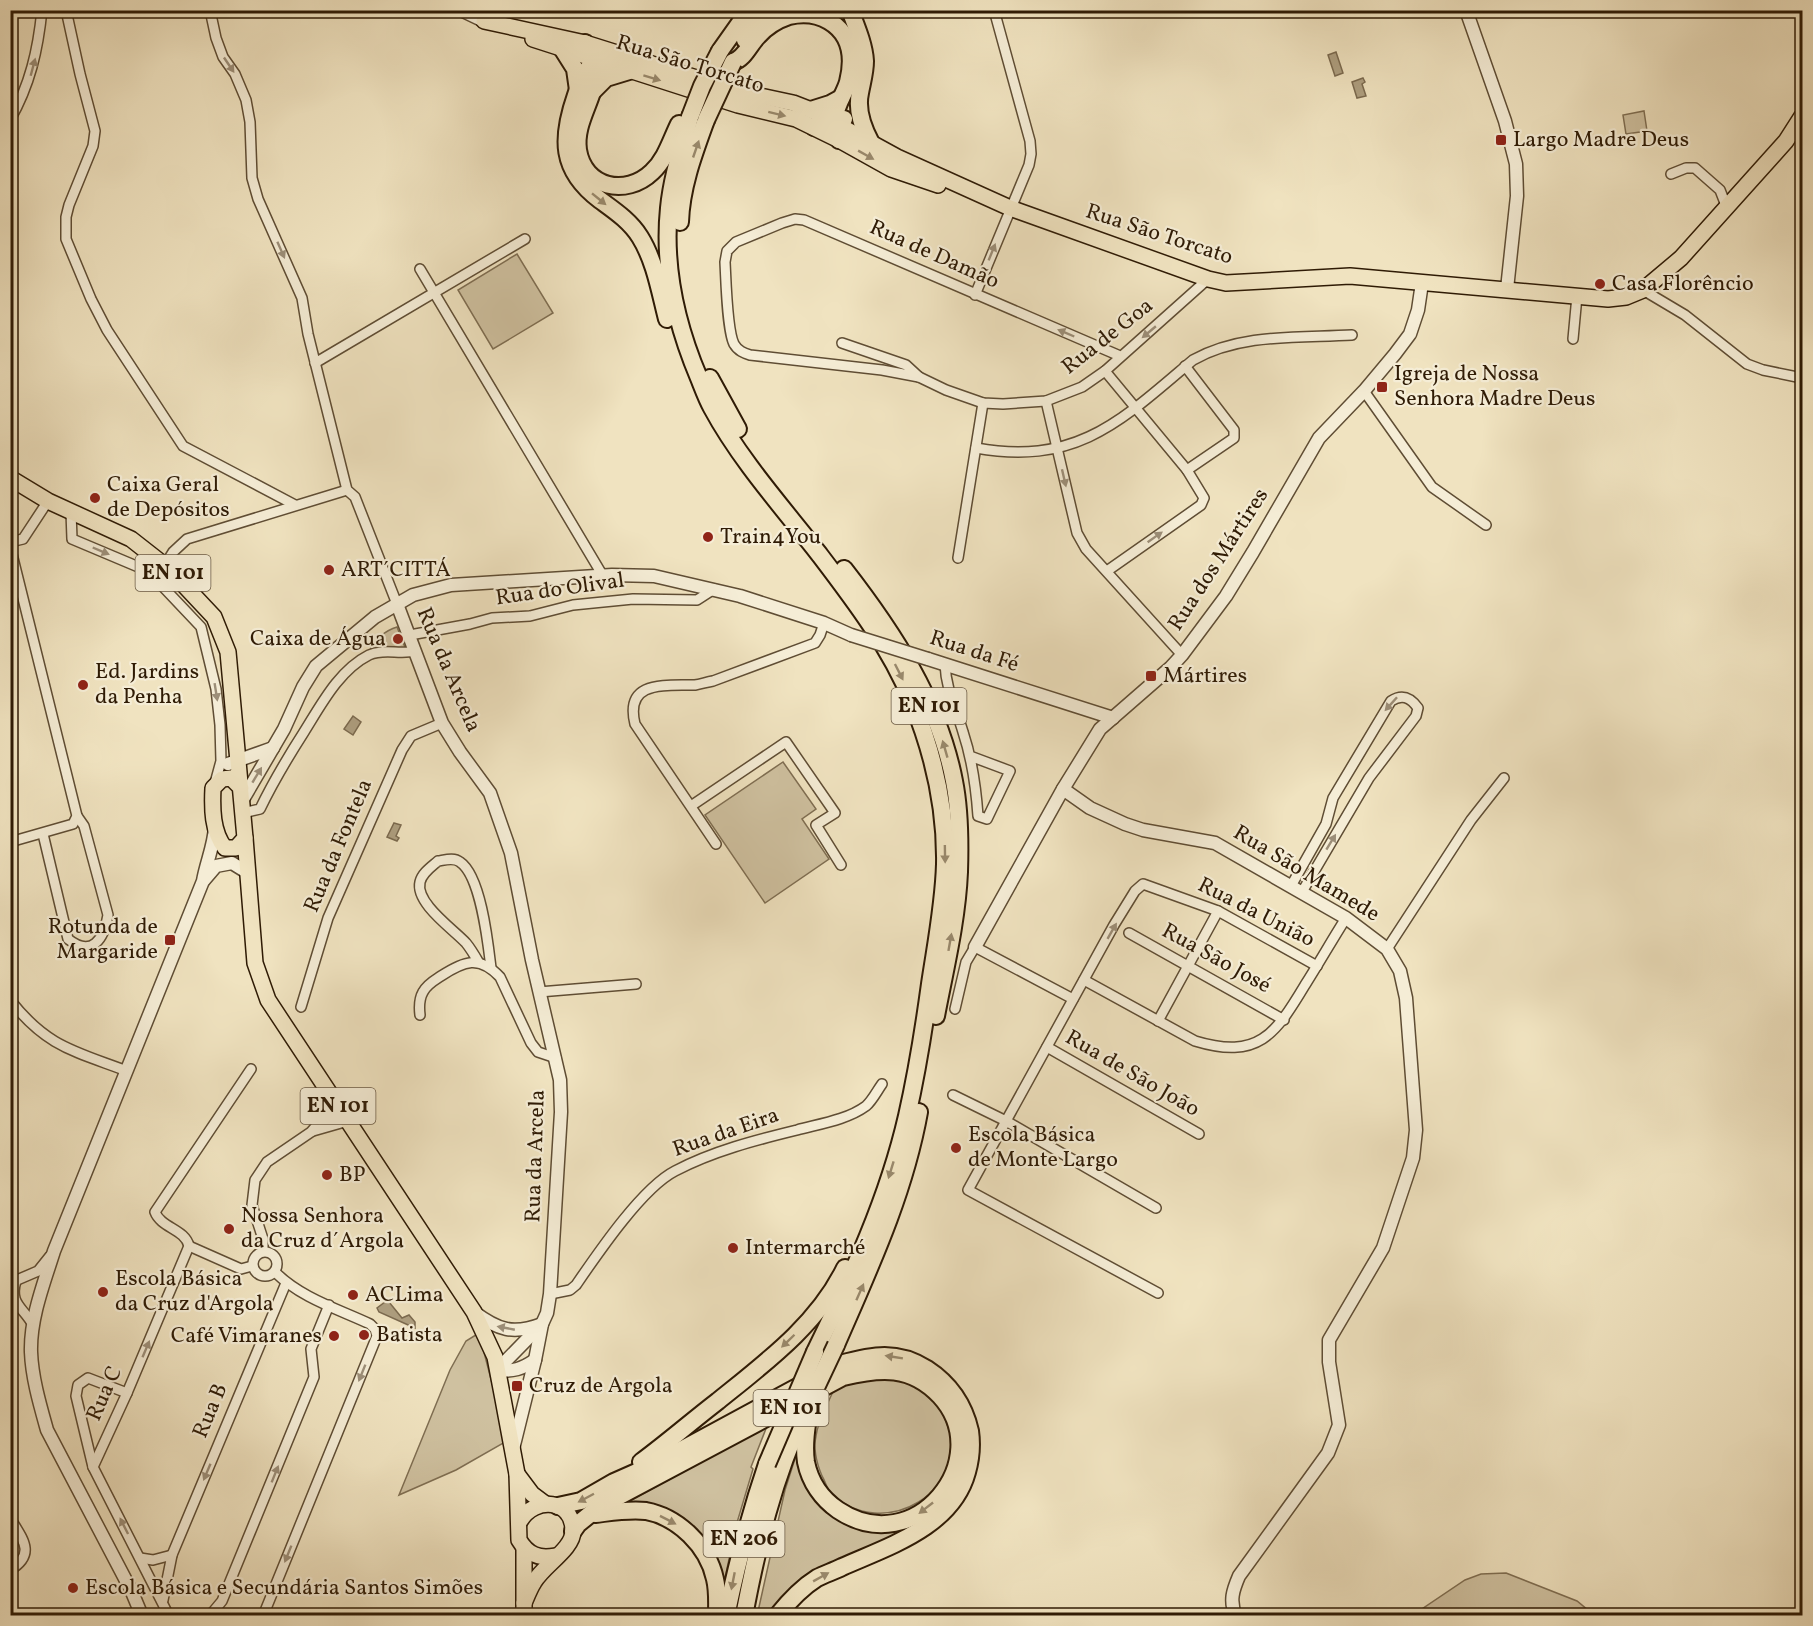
<svg xmlns="http://www.w3.org/2000/svg" width="1813" height="1626" font-family="Vollkorn,serif">
	<style>
		.green { fill: #cfc1a0; stroke: #7f6e52; stroke-width: 1.5 }
		.water { fill: #ae9f80; stroke: #7b6a4f; stroke-width: 1.5 }
		.lines { fill: none; stroke-linecap: round; stroke-linejoin: round }
		.minor-casing { stroke: #5f4d34; stroke-width: 12 }
		.tertiary-casing { stroke: #5f4d34; stroke-width: 15 }
		.primary-casing { stroke: #2f1b05; stroke-width: 18 }
		.trunk-casing { stroke: #2f1b05; stroke-width: 20 }
		.minor { stroke: #f5edd6; stroke-width: 9 }
		.tertiary { stroke: #f5edd6; stroke-width: 12 }
		.primary { stroke: #f0e3c0; stroke-width: 15 }
		.trunk { stroke: #f0e3c0; stroke-width: 16 }
		.tertiary-bridge-casing { stroke: #5f4d34; stroke-width: 15; stroke-linecap: butt }
		.trunk-bridge-casing { stroke: #2f1b05; stroke-width: 20; stroke-linecap: butt }
		.tertiary-bridge { stroke: #f5edd6; stroke-width: 12 }
		.trunk-bridge { stroke: #f0e3c0; stroke-width: 16 }
		.oneway { fill: #9c8e78 }
		.oneway2 { fill: #99896c }
		.poi-dot { fill: #8f2418; stroke: #f5edd6; stroke-width: 2 }
		.labels { text-anchor: middle; dominant-baseline: central; stroke-width: 4.5; stroke-linejoin: round; paint-order: stroke }
		.shield { fill: #f5edd6; stroke: #6a5a44; stroke-width: 1.5 }
		.shield-label { font-size: 21px; font-weight: bold; fill: #2f1b05 }
		.street-label { font-size: 22px; fill: #2f1b05; stroke: #f5edd6 }
		.poi-label { font-size: 22px; fill: #2f1b05; stroke: #f5edd6; text-anchor: start }
	</style>
	<rect width="100%" height="100%" fill="#f0e3c0"/>
	<filter id="stains"><feTurbulence type="fractalNoise" baseFrequency=".00333" numOctaves="4"/><feColorMatrix values="0 0 0 0 .2 0 0 0 0 .09 0 0 0 0 .02 0 0 0 .5 -.17"/></filter>
	<radialGradient id="worn" r=".72"><stop offset=".6" stop-color="#630" stop-opacity="0"/><stop offset="1" stop-color="#630" stop-opacity=".3"/></radialGradient>
	<g class="green">
		<path d="M1644,111L1647,131L1626,134L1623,115Z"/>
		<path d="M517,254L553,313L493,349L458,290Z"/>
		<path d="M397,627L406,650L370,651C372,640 387,630 397,627Z"/>
		<path d="M783,762L816,809L802,819L829,859L765,903L705,815Z"/>
		<path d="M479,1333L507,1441L456,1470L399,1495L450,1370L466,1341Z"/>
		<path d="M871,1378C907,1381 929,1383 945,1419C976,1490 882,1545 830,1492C827,1488 825,1481 822,1476C817,1464 813,1449 816,1436C818,1420 828,1404 834,1389Z"/>
		<path d="M767,1426L751,1467L753,1469L736,1526L724,1583L712,1550L697,1529L665,1508L626,1503Z"/>
		<path d="M800,1443L825,1509L842,1522L854,1526L929,1517L771,1615L757,1616L785,1490Z"/>
		<path d="M1506,1573L1577,1601L1594,1615H1413L1465,1580L1481,1574Z"/>
	</g>
	<g class="water">
		<path d="M1336,52L1343,73L1335,76L1328,55Z"/>
		<path d="M1363,78L1365,82L1362,84L1366,96L1357,98L1352,82Z"/>
		<path d="M353,716L361,722L353,735L344,729Z"/>
		<path d="M394,823L401,825L396,836L399,838L397,841L387,837Z"/>
		<path d="M385,1302H389L402,1318L409,1315L415,1322V1328L379,1312L377,1308Z"/>
	</g>
	<g class="lines">
		<g class="minor-casing">
			<g id="minor">
				<path d="M66,10L80,74L95,131L93,146L69,205L66,217V239L91,299L107,330L183,446L295,505"/>
				<path d="M210,10L216,38L223,57L235,74L246,100L250,122L252,178L258,199L302,298L308,334L347,490L355,497L397,604"/>
				<path d="M10,120C30,85 38,50 42,10"/>
				<path d="M1671,174L1686,168H1695L1720,190L1727,208"/>
				<path d="M420,269L603,576"/>
				<path d="M1643,290L1685,315L1747,364L1763,370L1802,378"/>
				<path d="M975,295L1029,165L1031,154L1030,141L994,10"/>
				<path d="M1573,339L1577,296"/>
				<path d="M842,343L906,365L919,377"/>
				<path d="M1120,356L804,220L795,219L782,223L736,242L727,251L725,262C726,280 727,330 734,344C738,351 744,353 750,355L882,370L919,377L946,390L983,403L1003,404L1046,401L1082,387L1105,371L1208,279"/>
				<path d="M315,363L525,239"/>
				<path d="M1185,366L1234,430V438L1187,470"/>
				<path d="M1105,371L1187,470L1204,498L1201,505L1107,571"/>
				<path d="M1364,391L1432,487L1486,525"/>
				<path d="M1046,401L1077,533L1086,549L1182,655"/>
				<path d="M976,448C1077,466 1121,421 1193,360C1241,333 1299,338 1352,335"/>
				<path d="M71,512L72,539L148,571L201,627L216,689L220,725L221,761L215,783"/>
				<path d="M10,542L23,539L48,501"/>
				<path d="M10,546L77,816L73,824L10,842"/>
				<path d="M958,558L983,403"/>
				<path d="M165,565L173,552L187,539L347,490"/>
				<path d="M410,635L470,624L492,618L530,616L573,605L633,599L697,600L714,589"/>
				<path d="M945,664C946,690 956,708 963,732C972,759 976,787 978,816L987,819L1010,771L970,756"/>
				<path d="M691,806L786,742L835,813L816,825L841,865"/>
				<path d="M243,813L260,809C273,782 288,757 304,732C321,705 339,670 369,655C383,648 400,655 415,651"/>
				<path d="M43,834L68,939C92,958 104,939 108,915L84,826L77,816"/>
				<path d="M716,844L635,724C624,679 667,686 695,685C701,684 707,682 713,681L815,643L820,635L824,623"/>
				<path d="M1291,886L1326,824L1333,798L1391,701C1402,694 1410,697 1418,708L1416,716L1369,778L1302,892"/>
				<path d="M1129,933L1284,1020"/>
				<path d="M1387,949L1471,820L1504,778"/>
				<path d="M479,963C475,956 471,949 466,943C453,929 415,903 420,882C422,873 431,867 438,861C445,860 454,857 460,862C481,876 488,943 491,968"/>
				<path d="M1084,980L1195,1041C1258,1060 1275,1035 1305,985C1319,963 1332,940 1346,918"/>
				<path d="M539,992L636,984"/>
				<path d="M10,1000C47,1047 74,1051 127,1071"/>
				<path d="M301,1007L328,918L402,750L411,736L442,723"/>
				<path d="M955,1009L966,962L975,947L1073,999"/>
				<path d="M420,1015C419,1007 419,999 423,992C427,984 435,980 441,976C464,961 479,955 500,977L531,1043L538,1052L556,1058"/>
				<path d="M1158,1021L1218,911"/>
				<path d="M1047,1047L1199,1134"/>
				<path d="M953,1095L1006,1121L1156,1208"/>
				<path d="M313,1131L348,1121"/>
				<path d="M189,1246C185,1229 161,1228 155,1212L251,1069"/>
				<path d="M189,1246L241,1269L252,1266"/>
				<path d="M263,1251V1239L252,1205L255,1180L267,1162L311,1132L336,1103"/>
				<circle cx="265" cy="1264" r="12"/>
				<path d="M16,1281C9,1304 23,1307 33,1325"/>
				<path d="M10,1283L38,1271L50,1256"/>
				<path d="M1158,1293L968,1190L1114,925L1135,891L1143,884L1218,911L1317,966"/>
				<path d="M550,1294L570,1290L576,1285C598,1253 642,1188 675,1171C713,1151 756,1140 797,1130C819,1124 847,1120 866,1106C872,1101 877,1091 882,1084"/>
				<path d="M93,1467L76,1396L78,1385L88,1378L127,1393"/>
				<path d="M10,1518C22,1538 37,1554 10,1570"/>
				<path d="M140,1558L153,1560L172,1555"/>
				<path d="M163,1600L172,1555L286,1283"/>
				<path d="M169,1616L93,1467L127,1393L189,1246"/>
				<path d="M202,1616L212,1613L222,1601L314,1377L311,1349L329,1305"/>
				<path d="M263,1616L377,1336L375,1329L370,1324C338,1309 301,1298 275,1272"/>
			</g>
		</g>
		<g class="tertiary-casing">
			<g id="tertiary">
				<path d="M461,10L484,21"/>
				<path d="M1466,10L1505,121L1516,164L1517,196L1507,289"/>
				<path d="M397,604L442,723L460,752L490,793L511,853L532,960L560,1080L561,1112L550,1294L547,1313L542,1324L535,1360L513,1449"/>
				<path d="M928,659L1113,718"/>
				<path d="M228,764L273,748"/>
				<path d="M1063,789L1090,808L1125,824L1143,830L1215,843L1346,918L1387,949L1400,971L1406,998L1416,1130L1413,1158L1383,1248L1329,1340V1362L1339,1425L1328,1453L1239,1576C1233,1590 1229,1601 1236,1616"/>
				<path d="M242,801L284,729L303,687L316,666L375,617L413,595L451,585L612,575L654,576L740,596L824,623L851,635"/>
				<path d="M204,880L216,866L232,863L245,871"/>
				<path d="M975,947L1063,789L1100,729L1170,668L1182,655L1226,596L1253,552L1319,438L1364,391L1395,354L1410,334L1418,310L1422,283"/>
				<path d="M474,1312C498,1330 513,1335 542,1324"/>
				<path d="M497,1370L539,1327"/>
				<path d="M497,1370C513,1372 522,1369 535,1360"/>
				<path d="M142,1616L132,1592L47,1430C40,1405 32,1378 31,1352C30,1318 44,1283 54,1251L203,881C206,863 214,846 215,827"/>
			</g>
		</g>
		<g class="primary-casing">
			<g id="primary">
				<path d="M484,21L585,43L741,92L793,103L811,110L897,157L1010,208L1208,279L1226,283L1350,276L1608,299L1626,297L1643,290L1681,258L1786,141L1802,116"/>
				<path d="M533,39L738,105L796,119L839,140L891,169L938,185"/>
				<path d="M10,478L48,501L131,539L168,568L214,617L228,652L245,838L236,848H225C212,832 212,808 213,788L222,779L231,778L241,788"/>
				<path d="M245,838L255,963L268,1000L474,1312L495,1357L503,1399L517,1474L519,1540C528,1555 539,1559 555,1556"/>
				<path d="M517,1474L532,1494L544,1503"/>
				<path d="M520,1521C535,1496 573,1499 573,1531C573,1549 544,1565 534,1582C530,1588 527,1596 524,1603"/>
				<path d="M524,1548V1616"/>
			</g>
		</g>
		<g class="trunk-casing">
			<g id="trunk">
				<path d="M850,10C856,26 864,44 865,61C865,72 862,82 860,93C856,111 863,128 871,143"/>
				<path d="M745,40L765,10"/>
				<path d="M585,43L598,64C597,73 595,83 592,92C586,111 575,129 578,150C584,188 626,197 652,172C666,159 671,140 679,124"/>
				<path d="M563,50L575,69L578,90"/>
				<path d="M720,51L749,10"/>
				<path d="M624,56C591,59 587,63 576,95C561,138 560,170 600,200C615,211 630,221 640,237C655,261 660,292 667,319"/>
				<path d="M733,62C745,58 749,45 758,36C766,27 777,20 789,16C802,13 817,14 829,21C851,34 854,58 848,82C845,93 836,105 835,117C835,124 838,133 839,140"/>
				<path d="M593,91L606,78L629,71"/>
				<path d="M811,110L830,104L841,98"/>
				<path d="M690,117C682,147 672,177 669,208C663,267 676,324 699,378C703,388 707,399 712,408C740,460 783,508 819,554C854,600 890,647 912,701C933,752 946,808 945,864C944,904 936,944 930,984C924,1028 917,1072 907,1116C888,1199 852,1276 815,1352"/>
				<path d="M814,127L836,124L844,119"/>
				<path d="M680,222C681,187 694,153 706,120"/>
				<path d="M710,378L738,429"/>
				<path d="M844,569C893,632 939,702 954,781C960,811 960,842 959,872C957,920 945,969 936,1016"/>
				<path d="M836,1345C869,1269 904,1195 919,1112"/>
				<path d="M641,1462C668,1442 692,1421 718,1401C765,1363 818,1324 845,1268"/>
				<path d="M558,1506L581,1501L614,1482L657,1463L840,1364C873,1355 897,1350 927,1369C950,1384 964,1405 970,1431C972,1445 971,1458 967,1472C952,1527 889,1546 842,1567C834,1571 825,1574 817,1578C801,1588 789,1601 777,1616"/>
				<path d="M595,1514C612,1512 629,1509 646,1511C678,1517 708,1546 715,1579C718,1591 717,1603 717,1616"/>
				<path d="M573,1531L578,1524L599,1507L843,1377C880,1368 911,1365 940,1396C998,1459 915,1562 838,1510C822,1499 810,1482 806,1462C803,1441 808,1419 811,1398"/>
				<path d="M726,1616C737,1564 750,1514 767,1464"/>
				<path d="M744,1616C757,1547 774,1476 804,1413"/>
			</g>
		</g>
		<use href="#minor" class="minor"/>
		<use href="#tertiary" class="tertiary"/>
		<use href="#primary" class="primary"/>
		<use href="#trunk" class="trunk"/>
		<g class="tertiary-bridge-casing">
			<path id="tertiary-bridge" d="M851,635L928,659"/>
		</g>
		<g class="trunk-bridge-casing">
			<g id="trunk-bridge">
				<path d="M690,117L702,86L720,51"/>
				<path d="M706,120L733,62"/>
				<path d="M811,1398L836,1345"/>
				<path d="M767,1464L815,1352"/>
			</g>
		</g>
		<use href="#tertiary-bridge" class="tertiary-bridge"/>
		<use href="#trunk-bridge" class="trunk-bridge"/>
	</g>
	<defs><path id="oneway-solid" d="M-6-.8H1V-3.2L6.5 0L1 3.2V.8H-6Z" transform="scale(1.5)"/></defs>
	<g class="oneway">
		<use href="#oneway-solid" transform="translate(229 65) rotate(56)"/>
		<use href="#oneway-solid" transform="translate(33 67) rotate(-75)"/>
		<use href="#oneway-solid" transform="translate(281 250) rotate(66)"/>
		<use href="#oneway-solid" transform="translate(992 252) rotate(-68)"/>
		<use href="#oneway-solid" transform="translate(1149 332) rotate(140)"/>
		<use href="#oneway-solid" transform="translate(1066 333) rotate(-157)"/>
		<use href="#oneway-solid" transform="translate(1064 478) rotate(77)"/>
		<use href="#oneway-solid" transform="translate(1155 537) rotate(-35)"/>
		<use href="#oneway-solid" transform="translate(101 551) rotate(23)"/>
		<use href="#oneway-solid" transform="translate(216 692) rotate(81)"/>
		<use href="#oneway-solid" transform="translate(1391 704) rotate(132)"/>
		<use href="#oneway-solid" transform="translate(257 775) rotate(-59)"/>
		<use href="#oneway-solid" transform="translate(1331 842) rotate(-59)"/>
		<use href="#oneway-solid" transform="translate(1112 931) rotate(-60)"/>
		<use href="#oneway-solid" transform="translate(506 1328) rotate(-169)"/>
		<use href="#oneway-solid" transform="translate(146 1349) rotate(-67)"/>
		<use href="#oneway-solid" transform="translate(362 1373) rotate(112)"/>
		<use href="#oneway-solid" transform="translate(207 1472) rotate(113)"/>
		<use href="#oneway-solid" transform="translate(275 1474) rotate(-68)"/>
		<use href="#oneway-solid" transform="translate(124 1526) rotate(-117)"/>
		<use href="#oneway-solid" transform="translate(288 1554) rotate(112)"/>
	</g>
	<g class="oneway2">
		<use href="#oneway-solid" transform="translate(652 78) rotate(17)"/>
		<use href="#oneway-solid" transform="translate(777 114) rotate(14)"/>
		<use href="#oneway-solid" transform="translate(696 149) rotate(-71)"/>
		<use href="#oneway-solid" transform="translate(866 155) rotate(29)"/>
		<use href="#oneway-solid" transform="translate(599 199) rotate(39)"/>
		<use href="#oneway-solid" transform="translate(899 672) rotate(63)"/>
		<use href="#oneway-solid" transform="translate(945 749) rotate(-106)"/>
		<use href="#oneway-solid" transform="translate(945 854) rotate(89)"/>
		<use href="#oneway-solid" transform="translate(950 942) rotate(-80)"/>
		<use href="#oneway-solid" transform="translate(891 1170) rotate(107)"/>
		<use href="#oneway-solid" transform="translate(860 1292) rotate(-66)"/>
		<use href="#oneway-solid" transform="translate(788 1341) rotate(136)"/>
		<use href="#oneway-solid" transform="translate(894 1357) rotate(-171)"/>
		<use href="#oneway-solid" transform="translate(586 1498) rotate(152)"/>
		<use href="#oneway-solid" transform="translate(926 1508) rotate(142)"/>
		<use href="#oneway-solid" transform="translate(668 1520) rotate(27)"/>
		<use href="#oneway-solid" transform="translate(821 1577) rotate(-29)"/>
		<use href="#oneway-solid" transform="translate(733 1581) rotate(101)"/>
	</g>
	<g class="poi-dot">
		<rect x="1495" y="134" width="12" height="12" rx="3"/>
		<circle cx="1600" cy="284" r="6"/>
		<rect x="1376" y="381" width="12" height="12" rx="3"/>
		<circle cx="95" cy="498" r="6"/>
		<circle cx="708" cy="537" r="6"/>
		<circle cx="329" cy="570" r="6"/>
		<circle cx="398" cy="639" r="6"/>
		<rect x="1145" y="670" width="12" height="12" rx="3"/>
		<circle cx="83" cy="685" r="6"/>
		<rect x="164" y="934" width="12" height="12" rx="3"/>
		<circle cx="956" cy="1148" r="6"/>
		<circle cx="327" cy="1175" r="6"/>
		<circle cx="229" cy="1229" r="6"/>
		<circle cx="733" cy="1248" r="6"/>
		<circle cx="103" cy="1292" r="6"/>
		<circle cx="353" cy="1295" r="6"/>
		<circle cx="364" cy="1335" r="6"/>
		<circle cx="334" cy="1336" r="6"/>
		<rect x="511" y="1380" width="12" height="12" rx="3"/>
		<circle cx="73" cy="1588" r="6"/>
	</g>
	<g class="labels">
		<g class="shield">
			<rect x="135.5" y="555" width="75" height="36" rx="4.5"/>
			<rect x="891.5" y="688" width="75" height="36" rx="4.5"/>
			<rect x="300.5" y="1088" width="75" height="36" rx="4.5"/>
			<rect x="753.5" y="1390" width="75" height="36" rx="4.5"/>
			<rect x="703.5" y="1521" width="81" height="36" rx="4.5"/>
		</g>
		<g class="shield-label">
			<text x="173" y="573">EN 101</text>
			<text x="929" y="706">EN 101</text>
			<text x="338" y="1106">EN 101</text>
			<text x="791" y="1408">EN 101</text>
			<text x="744" y="1539">EN 206</text>
		</g>
		<g class="street-label">
			<text transform="translate(690 65) rotate(17)">Rua São Torcato</text>
			<text transform="translate(1159 235) rotate(18)">Rua São Torcato</text>
			<text transform="translate(934 255) rotate(24)">Rua de Damão</text>
			<text transform="translate(1108 337) rotate(-38)">Rua de Goa</text>
			<text transform="translate(1219 560) rotate(-57)">Rua dos Mártires</text>
			<text transform="translate(560 590) rotate(-8)">Rua do Olival</text>
			<text transform="translate(974 652) rotate(18)">Rua da Fé</text>
			<text transform="translate(448 670) rotate(67)">Rua da Arcela</text>
			<text transform="translate(339 846) rotate(-67)">Rua da Fontela</text>
			<text transform="translate(1306 874) rotate(31)">Rua São Mamede</text>
			<text transform="translate(1256 913) rotate(27)">Rua da União</text>
			<text transform="translate(1216 959) rotate(29)">Rua São José</text>
			<text transform="translate(1132 1074) rotate(30)">Rua de São João</text>
			<text transform="translate(726 1133) rotate(-19)">Rua da Eira</text>
			<text transform="translate(536 1156) rotate(-88)">Rua da Arcela</text>
			<text transform="translate(105 1394) rotate(-66)">Rua C</text>
			<text transform="translate(211 1411) rotate(-67)">Rua B</text>
		</g>
		<g class="poi-label">
			<text x="1513" y="140">Largo Madre Deus</text>
			<text x="1612" y="284">Casa Florêncio</text>
			<text x="1394" y="374">Igreja de Nossa<tspan x="1394" dy="25">Senhora Madre Deus</tspan></text>
			<text x="107" y="485">Caixa Geral<tspan x="107" dy="25">de Depósitos</tspan></text>
			<text x="720" y="537">Train4You</text>
			<text x="341" y="570">ART´CITTÁ</text>
			<text x="386" y="639" text-anchor="end">Caixa de Água</text>
			<text x="95" y="672">Ed. Jardins<tspan x="95" dy="25">da Penha</tspan></text>
			<text x="1163" y="676">Mártires</text>
			<text x="158" y="927" text-anchor="end">Rotunda de<tspan x="158" dy="25">Margaride</tspan></text>
			<text x="968" y="1135">Escola Básica<tspan x="968" dy="25">de Monte Largo</tspan></text>
			<text x="339" y="1175">BP</text>
			<text x="241" y="1216">Nossa Senhora<tspan x="241" dy="25">da Cruz d´Argola</tspan></text>
			<text x="745" y="1248">Intermarché</text>
			<text x="115" y="1279">Escola Básica<tspan x="115" dy="25">da Cruz d'Argola</tspan></text>
			<text x="365" y="1295">ACLima</text>
			<text x="376" y="1335">Batista</text>
			<text x="322" y="1336" text-anchor="end">Café Vimaranes</text>
			<text x="529" y="1386">Cruz de Argola</text>
			<text x="85" y="1588">Escola Básica e Secundária Santos Simões</text>
		</g>
	</g>
	<rect width="1813" height="1626" fill="none" stroke="#f0e3c0" stroke-width="36"/>
	<rect x="12" y="12" width="1789" height="1602" fill="none" stroke="#2f1b05" stroke-width="3"/>
	<rect x="18" y="18" width="1777" height="1590" fill="none" stroke="#2f1b05" stroke-width="1.5"/>
	<rect width="100%" height="100%" filter="url(#stains)"/>
	<rect width="100%" height="100%" fill="url(#worn)"/>
</svg>
